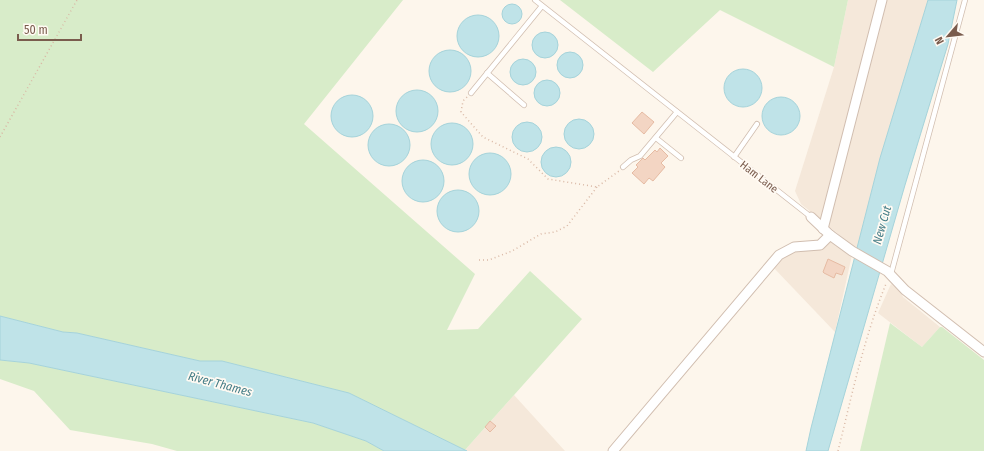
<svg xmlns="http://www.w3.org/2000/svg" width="984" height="451" font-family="'Fira Sans Condensed',sans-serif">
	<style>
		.residential { fill: #f5e8da }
		.green { fill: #d8ecc9 }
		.water { fill: #bfe3e8; stroke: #a5d3da }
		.building { fill: #f3d5c3; stroke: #e6bba3 }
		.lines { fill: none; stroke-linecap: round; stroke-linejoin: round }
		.lane-casing { stroke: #d1beb0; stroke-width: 6 }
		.street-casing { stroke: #d1beb0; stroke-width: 11 }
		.path { stroke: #d9b8a5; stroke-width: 1.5; stroke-dasharray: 1 3; stroke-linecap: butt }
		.lane { stroke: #fff; stroke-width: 4.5 }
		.street { stroke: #fff; stroke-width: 9 }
		.labels { text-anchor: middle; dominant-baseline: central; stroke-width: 3.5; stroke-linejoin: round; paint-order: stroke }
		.street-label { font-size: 11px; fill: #7a5c4d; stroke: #fffaf3 }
		.water-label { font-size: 12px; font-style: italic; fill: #437c86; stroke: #fffaf3 }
	</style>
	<rect width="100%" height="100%" fill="#fdf6ec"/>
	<g class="residential">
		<path d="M848,0H928L880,158L857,249L801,204L795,191L834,67Z"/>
		<path d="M829,241L852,255L835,332L773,267L787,252Z"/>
		<path d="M891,284L901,292L903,297L940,327L922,347L878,313Z"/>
		<path d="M514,395L565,451H467L465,450Z"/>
	</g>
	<g class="green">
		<path d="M0,0H403L304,124L475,274L447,330L478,329L530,271L582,319L465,450L349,393L222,361H200L77,333L63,332L0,316Z"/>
		<path d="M560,0H848L834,67L720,10L653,72Z"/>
		<path d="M890,323L922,347L940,327H942L984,360V451H860Z"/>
		<path d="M0,360L29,363L313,423L366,441L384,451H177L152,444L70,430L34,391L0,379Z"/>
	</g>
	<g class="water">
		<path d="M928,0H957L948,44L905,185L828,451H806L811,428L880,158Z"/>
		<circle cx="512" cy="14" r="10"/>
		<circle cx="478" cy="36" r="21"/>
		<circle cx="545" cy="45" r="13"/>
		<circle cx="450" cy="71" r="21"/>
		<circle cx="570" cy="65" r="13"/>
		<circle cx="523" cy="72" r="13"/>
		<circle cx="743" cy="88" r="19"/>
		<circle cx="547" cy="93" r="13"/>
		<circle cx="417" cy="111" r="21"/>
		<circle cx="352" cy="116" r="21"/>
		<circle cx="781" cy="116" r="19"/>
		<circle cx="579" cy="134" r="15"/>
		<circle cx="527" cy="137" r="15"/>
		<circle cx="452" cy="144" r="21"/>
		<circle cx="389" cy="145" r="21"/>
		<circle cx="556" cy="162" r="15"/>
		<circle cx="490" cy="174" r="21"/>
		<circle cx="423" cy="181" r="21"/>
		<circle cx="458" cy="211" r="21"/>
		<path d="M0,316L63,332L77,333L200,361H222L349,393L467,451H384L366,441L313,423L29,363L0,360Z"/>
	</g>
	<g class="building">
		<path d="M642,112L654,122L644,134L632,123Z"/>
		<path d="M660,148L668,156L661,163L665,167L653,181L649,178L644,184L632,173L638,167L636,165L643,158L645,160L655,150L657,152Z"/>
		<path d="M828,259L845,267L842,275L836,273L834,278L824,273L823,272Z"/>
		<path d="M490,421L496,426L490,432L485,427Z"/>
	</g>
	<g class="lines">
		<g class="lane-casing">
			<g id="lane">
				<path d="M535,0L811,217"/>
				<path d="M487,73L524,105"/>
				<path d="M471,93L542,6"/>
				<path d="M656,138L681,158"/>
				<path d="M734,157L757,124"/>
				<path d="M623,167L631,160L640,156L677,112"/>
				<path d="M891,274L965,0"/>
			</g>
		</g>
		<g class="street-casing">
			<g id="street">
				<path d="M811,217L830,235L852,251L887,271L905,290L984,352"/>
				<path d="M823,229L882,0"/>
				<path d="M613,451L779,255L794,247L820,245L830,235"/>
			</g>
		</g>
		<g class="path">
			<path d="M467,97L463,101L461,112L483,137L528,159L548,179L597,187L619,171"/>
			<path d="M0,137L77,0"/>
			<path d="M479,260H489L512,251L541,234L555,232L567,226L597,187"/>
			<path d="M838,451C852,395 864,337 886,284"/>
		</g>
		<use href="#lane" class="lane"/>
		<use href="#street" class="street"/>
	</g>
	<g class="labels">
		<g class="street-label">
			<text transform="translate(759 177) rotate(38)">Ham Lane</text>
		</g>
		<g class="water-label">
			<text transform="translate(882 225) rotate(-74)">New Cut</text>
			<text transform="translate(220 384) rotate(15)">River Thames</text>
		</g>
	</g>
	<g transform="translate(948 36) rotate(242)" stroke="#fffaf3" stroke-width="3" paint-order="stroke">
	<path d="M0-3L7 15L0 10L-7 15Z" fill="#7a5c4d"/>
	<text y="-6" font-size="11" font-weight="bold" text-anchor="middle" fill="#7a5c4d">N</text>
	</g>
	<path d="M18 34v6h63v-6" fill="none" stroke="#7a5c4d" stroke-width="2"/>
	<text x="24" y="34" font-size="12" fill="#7a5c4d" stroke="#fffaf3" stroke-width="3" paint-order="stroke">50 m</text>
</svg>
